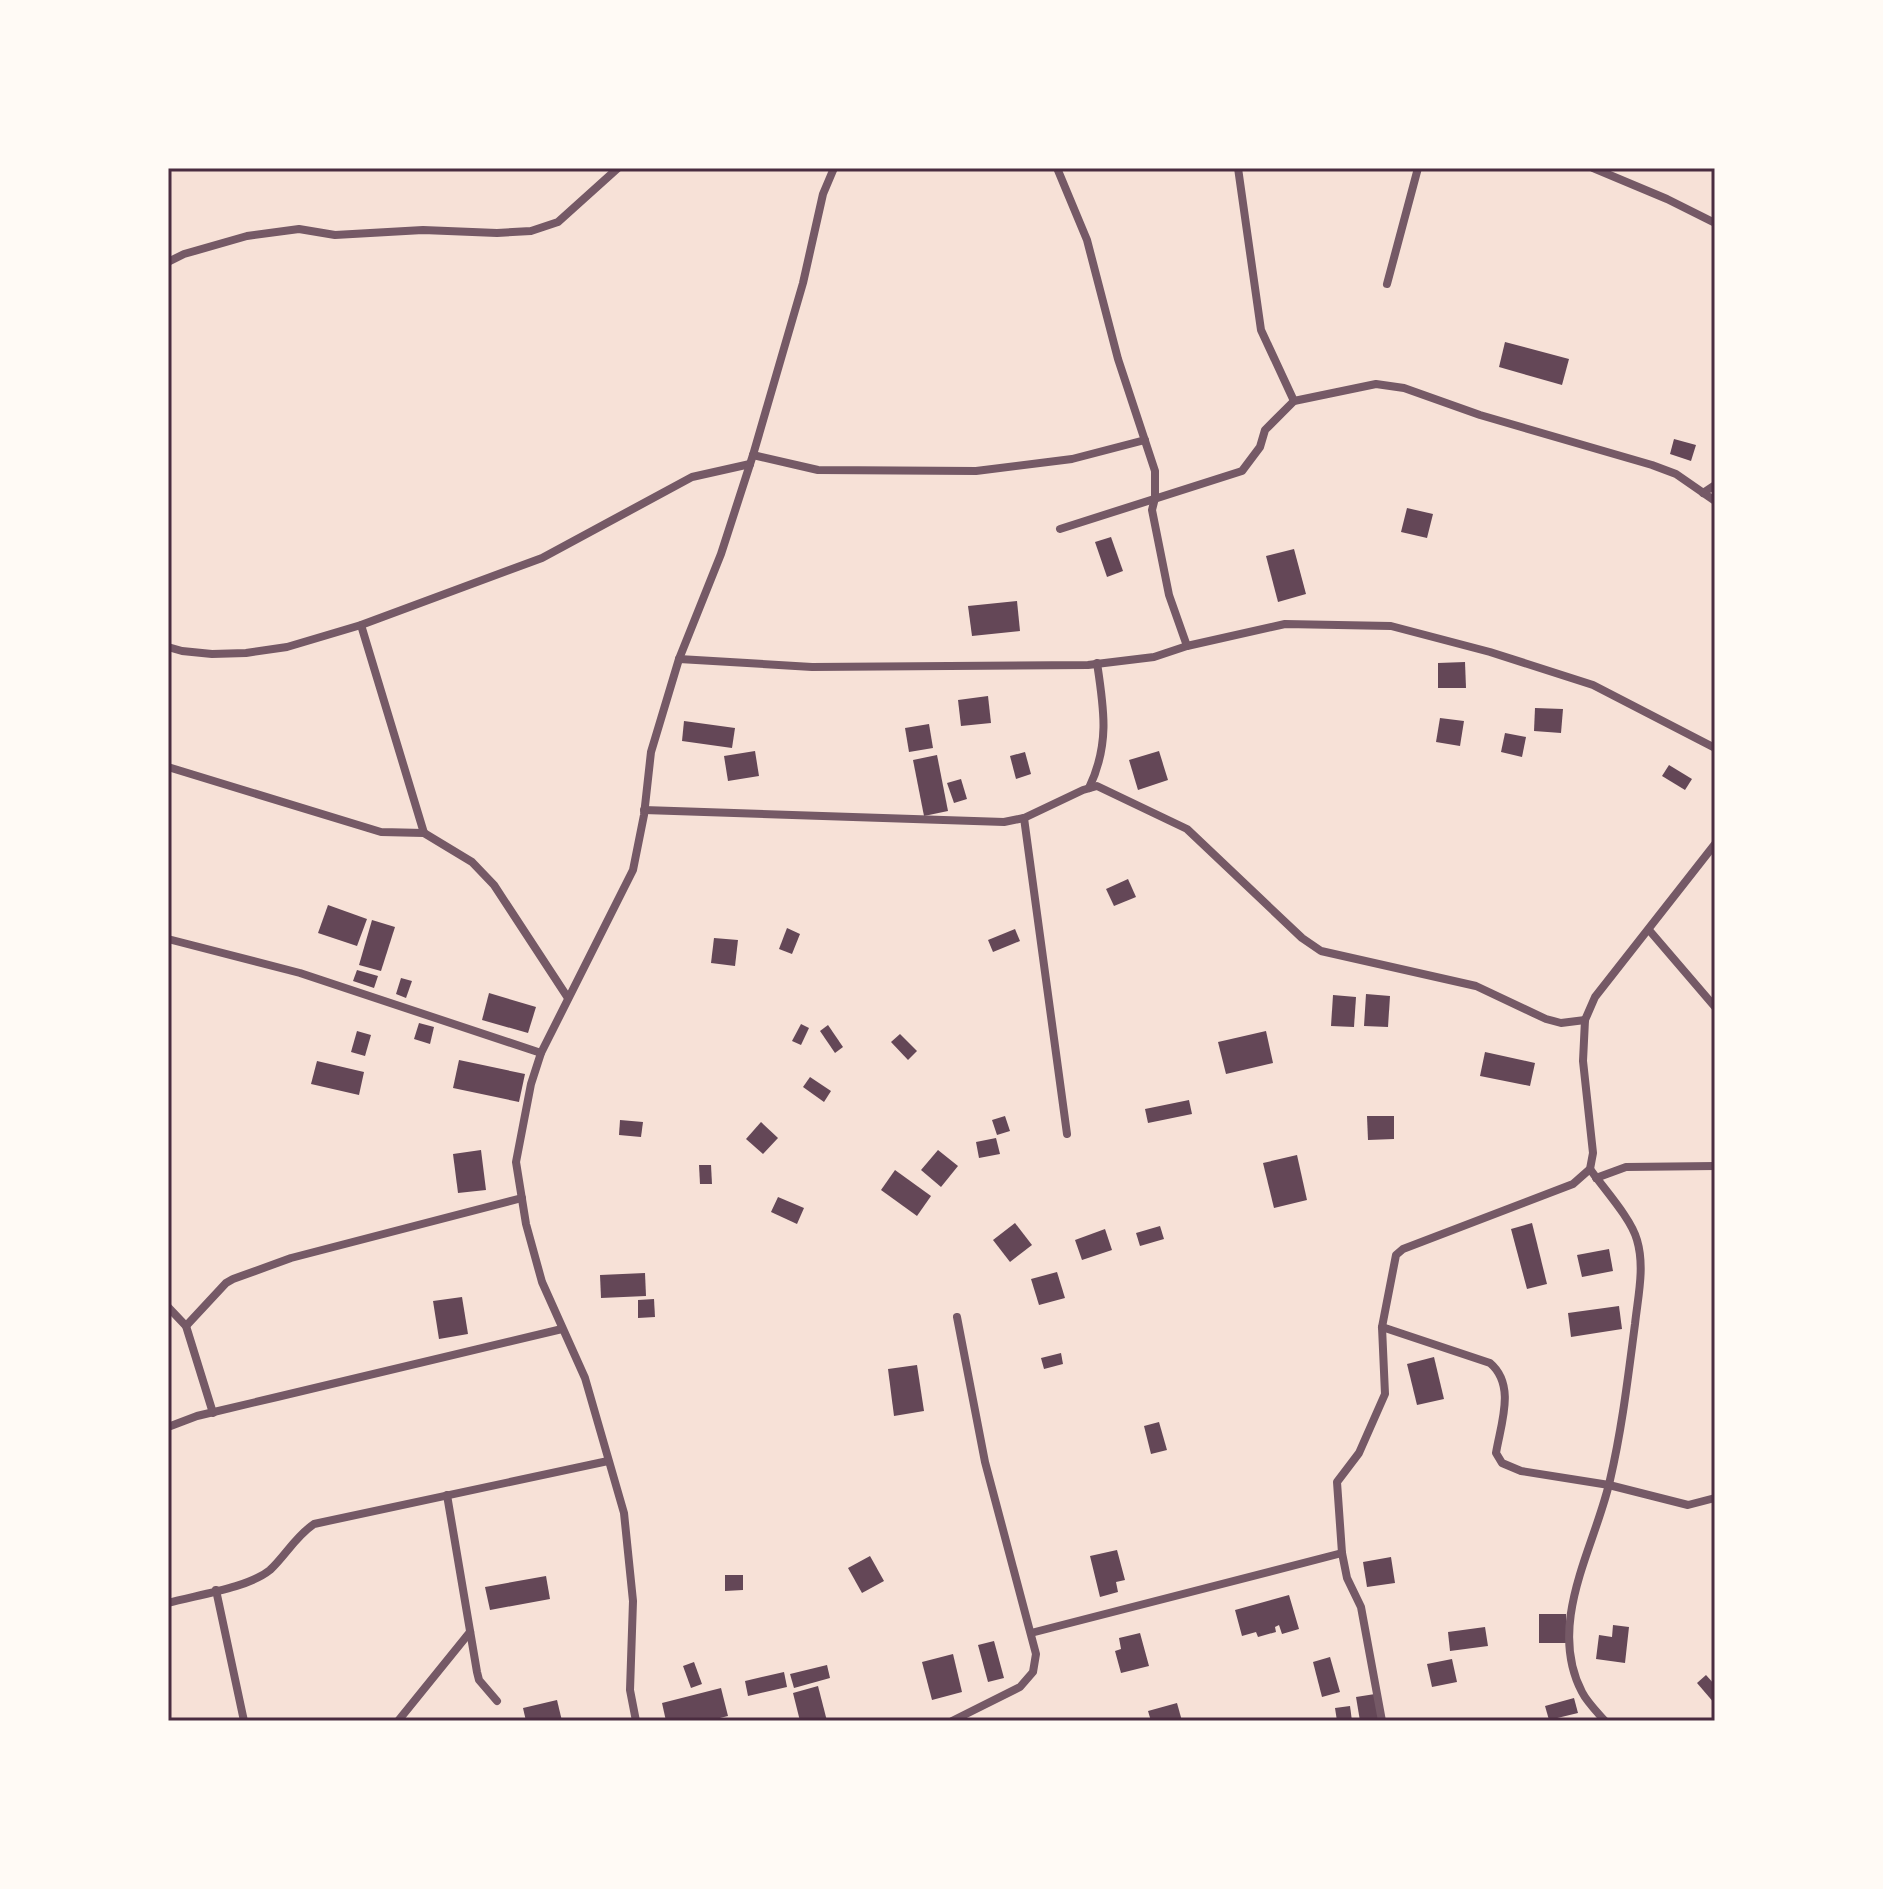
<svg xmlns="http://www.w3.org/2000/svg" width="1883" height="1889" font-family="'Golos Text',sans-serif">
	<style>
		.building { fill: #644757 }
		.lines { fill: none; stroke-linecap: round; stroke-linejoin: round }
		.minor { stroke: #755966; stroke-width: 8 }
		.neatline { fill: none; stroke: #4a2c40; stroke-width: 3 }
	</style>
	<rect width="100%" height="100%" fill="#f7e1d7"/>
	<g class="building">
		<path d="M1505,342L1569,359L1562,385L1499,367Z"/>
		<path d="M1674,439L1696,445L1691,461L1670,454Z"/>
		<path d="M1407,508L1433,514L1427,538L1401,532Z"/>
		<path d="M1111,537L1123,571L1107,577L1095,542Z"/>
		<path d="M1294,549L1306,594L1278,602L1266,556Z"/>
		<path d="M1017,601L1020,631L972,636L968,606Z"/>
		<path d="M1465,662L1466,688H1438V663Z"/>
		<path d="M988,696L991,723L961,726L958,700Z"/>
		<path d="M1535,708L1563,709L1561,733L1534,731Z"/>
		<path d="M1440,718L1464,721L1460,746L1436,742Z"/>
		<path d="M684,721L735,728L732,748L682,741Z"/>
		<path d="M929,724L933,748L909,752L905,728Z"/>
		<path d="M1505,733L1526,737L1522,757L1501,752Z"/>
		<path d="M755,751L759,776L728,781L724,756Z"/>
		<path d="M1159,751L1168,780L1138,790L1129,760Z"/>
		<path d="M1025,752L1031,774L1016,779L1010,756Z"/>
		<path d="M937,755L948,811L924,816L913,760Z"/>
		<path d="M1669,765L1692,779L1685,790L1662,776Z"/>
		<path d="M961,779L967,799L954,803L947,783Z"/>
		<path d="M1128,879L1136,897L1114,906L1106,889Z"/>
		<path d="M328,905L367,919L357,946L318,933Z"/>
		<path d="M372,920L395,927L381,971L359,965Z"/>
		<path d="M787,928L800,934L792,954L779,949Z"/>
		<path d="M1015,929L1020,941L993,952L988,940Z"/>
		<path d="M714,938L738,940L735,966L711,963Z"/>
		<path d="M357,970L378,976L374,988L353,981Z"/>
		<path d="M401,978L412,981L406,998L396,994Z"/>
		<path d="M489,993L536,1007L528,1033L482,1020Z"/>
		<path d="M1366,994L1390,996L1388,1027L1364,1026Z"/>
		<path d="M1333,995L1356,997L1354,1027L1331,1026Z"/>
		<path d="M419,1023L434,1027L430,1044L414,1039Z"/>
		<path d="M801,1024L809,1028L801,1045L792,1041Z"/>
		<path d="M828,1025L843,1047L835,1053L820,1031Z"/>
		<path d="M357,1031L371,1035L365,1056L351,1052Z"/>
		<path d="M1266,1031L1273,1063L1226,1074L1218,1042Z"/>
		<path d="M900,1034L917,1051L908,1060L891,1042Z"/>
		<path d="M1485,1052L1535,1063L1530,1086L1480,1076Z"/>
		<path d="M459,1060L525,1074L519,1102L453,1088Z"/>
		<path d="M317,1061L364,1072L359,1095L311,1084Z"/>
		<path d="M810,1077L831,1091L824,1102L803,1087Z"/>
		<path d="M1189,1100L1192,1114L1148,1123L1145,1109Z"/>
		<path d="M1005,1116L1010,1131L997,1135L992,1120Z"/>
		<path d="M1367,1116H1394V1139L1368,1140Z"/>
		<path d="M620,1120L643,1122L641,1137L619,1135Z"/>
		<path d="M761,1122L778,1138L763,1154L746,1139Z"/>
		<path d="M996,1138L1000,1154L979,1158L976,1142Z"/>
		<path d="M481,1150L486,1190L458,1193L453,1154Z"/>
		<path d="M938,1150L958,1166L941,1187L921,1170Z"/>
		<path d="M1297,1155L1307,1200L1274,1208L1263,1163Z"/>
		<path d="M699,1165H711L712,1184H700Z"/>
		<path d="M895,1170L931,1196L917,1216L881,1190Z"/>
		<path d="M778,1197L804,1208L797,1224L771,1212Z"/>
		<path d="M1015,1223L1032,1245L1010,1262L993,1240Z"/>
		<path d="M1532,1223L1547,1284L1527,1289L1511,1229Z"/>
		<path d="M1160,1226L1164,1239L1140,1246L1136,1233Z"/>
		<path d="M1105,1229L1112,1250L1082,1260L1075,1240Z"/>
		<path d="M1609,1249L1613,1271L1582,1277L1577,1255Z"/>
		<path d="M1057,1272L1065,1298L1039,1305L1031,1279Z"/>
		<path d="M645,1273L646,1296L601,1298L600,1275Z"/>
		<path d="M462,1297L468,1334L439,1339L433,1301Z"/>
		<path d="M654,1299L655,1317L638,1318V1300Z"/>
		<path d="M1619,1306L1622,1329L1571,1337L1568,1313Z"/>
		<path d="M1061,1353L1063,1364L1044,1369L1041,1358Z"/>
		<path d="M1434,1357L1444,1399L1417,1405L1407,1364Z"/>
		<path d="M917,1365L924,1411L894,1416L888,1369Z"/>
		<path d="M1159,1422L1167,1450L1151,1454L1144,1426Z"/>
		<path d="M1117,1550L1125,1580L1116,1582L1118,1592L1100,1597L1090,1556Z"/>
		<path d="M870,1556L884,1581L862,1593L848,1568Z"/>
		<path d="M1391,1557L1395,1583L1367,1587L1363,1562Z"/>
		<path d="M725,1575H743V1590L725,1591Z"/>
		<path d="M546,1576L550,1599L490,1610L485,1587Z"/>
		<path d="M1289,1595L1299,1629L1282,1634L1279,1625L1275,1627L1276,1632L1258,1637L1256,1632L1242,1636L1235,1610Z"/>
		<path d="M1539,1614H1566L1567,1643H1539Z"/>
		<path d="M1613,1625L1629,1627L1625,1663L1596,1659L1599,1635L1612,1637Z"/>
		<path d="M1485,1627L1488,1646L1450,1651L1448,1632Z"/>
		<path d="M1140,1633L1149,1666L1121,1673L1115,1651L1121,1649L1119,1638Z"/>
		<path d="M994,1641L1004,1678L988,1682L978,1645Z"/>
		<path d="M953,1654L962,1692L932,1700L922,1662Z"/>
		<path d="M1330,1657L1340,1692L1322,1697L1313,1662Z"/>
		<path d="M1452,1659L1457,1682L1432,1687L1427,1664Z"/>
		<path d="M694,1662L702,1684L691,1688L683,1666Z"/>
		<path d="M827,1665L830,1678L794,1688L790,1674Z"/>
		<path d="M784,1672L787,1687L748,1696L745,1681Z"/>
		<path d="M1706,1675L1715,1685V1704L1697,1683Z"/>
		<path d="M818,1686L827,1721H800L793,1693Z"/>
		<path d="M721,1688L728,1716L708,1721H666L662,1703Z"/>
		<path d="M1375,1694L1379,1721H1360L1356,1697Z"/>
		<path d="M1574,1698L1578,1713L1549,1720L1545,1706Z"/>
		<path d="M557,1700L562,1721H526L523,1708Z"/>
		<path d="M1177,1703L1182,1721H1151L1148,1711Z"/>
		<path d="M1350,1706L1352,1721H1337L1335,1708Z"/>
	</g>
	<g class="lines">
		<g class="minor">
			<path d="M1057,168L1087,240L1118,359L1155,471V498L1152,510L1169,595L1187,646"/>
			<path d="M1238,168L1261,330L1294,401"/>
			<path d="M1593,168L1667,199L1715,223"/>
			<path d="M168,262L184,254L247,236L299,229L335,235L423,230L497,233L531,231L558,222L618,168"/>
			<path d="M1387,284L1418,168"/>
			<path d="M753,455L818,470L976,471L1072,459L1145,440"/>
			<path d="M1703,493L1715,485"/>
			<path d="M1060,529L1242,471L1260,447L1265,430L1294,401L1376,384L1404,388L1480,415L1652,465L1676,474L1715,501"/>
			<path d="M361,625L424,833"/>
			<path d="M168,647L182,651L212,654L246,653L287,647L361,625L542,558L692,477L750,464"/>
			<path d="M679,659L812,667L1088,665L1154,657L1187,646L1285,624L1391,626L1490,652L1593,685L1715,748"/>
			<path d="M168,767L381,832L424,833L472,862L494,885L568,998"/>
			<path d="M1089,788C1110,744 1104,709 1097,663"/>
			<path d="M644,810L1004,822L1024,818L1083,790L1097,786L1187,829L1302,938L1321,951L1476,986L1546,1019L1561,1023L1585,1020"/>
			<path d="M1024,818L1067,1134"/>
			<path d="M1649,930L1715,1007"/>
			<path d="M168,939L300,973L541,1053"/>
			<path d="M1590,1169C1603,1188 1631,1218 1637,1240C1645,1267 1638,1296 1635,1324C1628,1377 1622,1429 1610,1480C1595,1547 1546,1623 1582,1692C1587,1702 1597,1712 1605,1721"/>
			<path d="M1596,1178L1626,1167L1715,1166"/>
			<path d="M168,1307L186,1326L213,1413"/>
			<path d="M186,1326L226,1283L233,1279L291,1258L522,1198"/>
			<path d="M1382,1327L1490,1363C1516,1385 1501,1423 1496,1453L1502,1463L1521,1471L1609,1485L1688,1505L1715,1498"/>
			<path d="M168,1427L197,1416L277,1397L562,1329"/>
			<path d="M447,1495L477,1672L479,1680L497,1701"/>
			<path d="M216,1590L244,1721"/>
			<path d="M168,1603C197,1595 248,1588 270,1570C286,1555 295,1537 314,1524L608,1461"/>
			<path d="M1031,1633L1342,1553"/>
			<path d="M398,1721L470,1632"/>
			<path d="M636,1721L630,1690L633,1601L624,1513L585,1378L542,1282L526,1224L516,1162L531,1084L541,1053L633,870L644,815L651,752L679,659L721,554L753,455L803,283L823,194L834,168"/>
			<path d="M952,1721L1020,1687L1033,1672L1036,1654L985,1462L957,1317"/>
			<path d="M1382,1721L1361,1607L1347,1578L1342,1553L1337,1482L1359,1453L1385,1394L1382,1327L1396,1255L1403,1249L1573,1184L1590,1169L1593,1153L1583,1061L1585,1020L1595,997L1715,844"/>
		</g>
	</g>
	<rect width="1883" height="1889" fill="none" stroke="#fffaf5" stroke-width="340"/>
	<rect x="170" y="170" width="1543" height="1549" class="neatline"/>
</svg>
